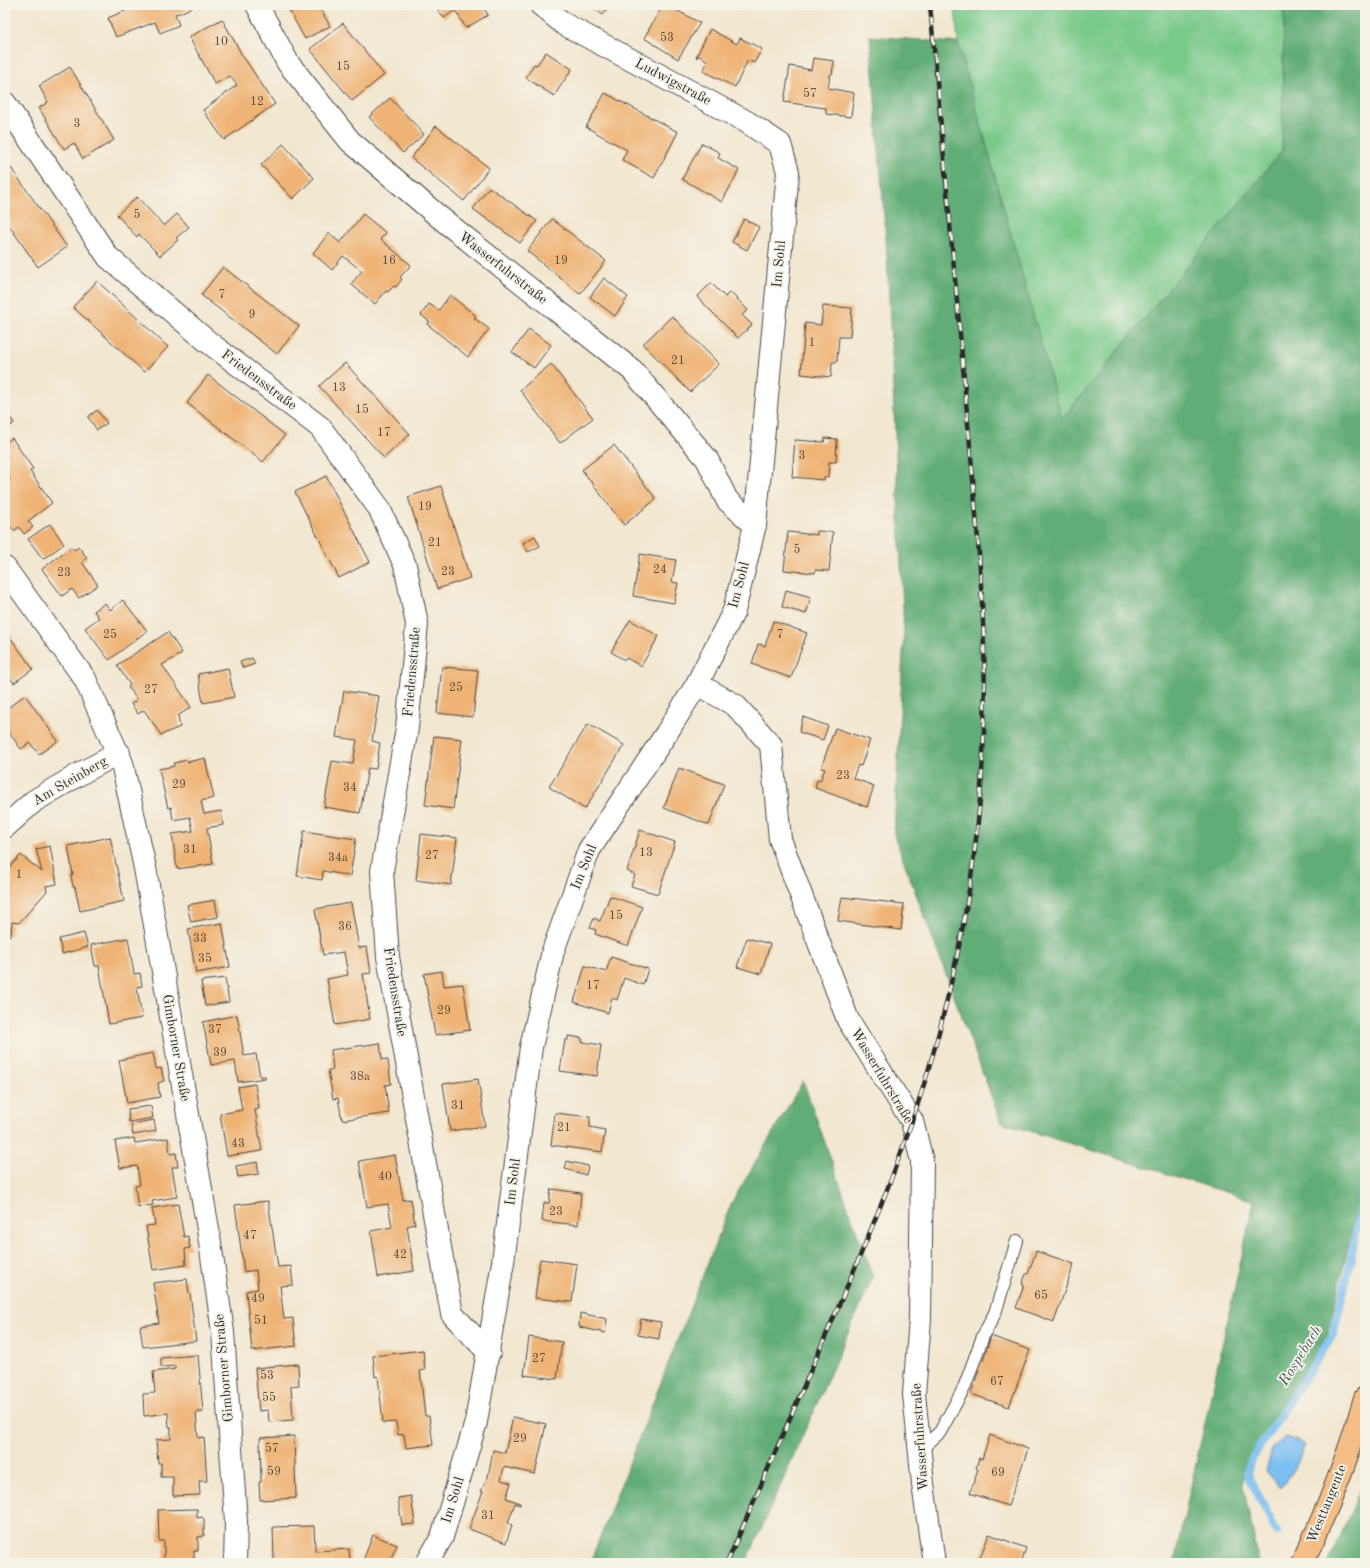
<svg xmlns="http://www.w3.org/2000/svg" width="1370" height="1568" font-family="'Old Standard TT',serif">
	<style>
		.green { fill: #79c98b; stroke: #527a5b }
		.forest { fill: #62ad77; stroke: #466c51 }
		.water { fill: #7bbff1; stroke: #53758e }
		.lines { fill: none; stroke-linecap: round; stroke-linejoin: round }
		.stream { stroke: #7bbff1; stroke-width: 8 }
		.building { fill: #efb374 }
		.lane-casing { stroke: #494744; stroke-width: 14 }
		.street-casing { stroke: #494744; stroke-width: 24 }
		.primary-casing { stroke: #494744; stroke-width: 24 }
		.lane { stroke: #fff; stroke-width: 12 }
		.street { stroke: #fff; stroke-width: 22 }
		.primary { stroke: #f6be87; stroke-width: 22 }
		.rail-casing { stroke: #2b2b2b; stroke-width: 4.5 }
		.rail { stroke: #f7f3e8; stroke-width: 3; stroke-dasharray: 9; stroke-linecap: butt }
		.labels { text-anchor: middle; dominant-baseline: central; stroke-width: 3.5; stroke-linejoin: round; paint-order: stroke }
		.number-label { font-size: 12px; fill: #5c4d3d }
		.street-label { font-size: 14px; fill: #2b2b2b; stroke: #f7f3e8 }
		.water-label { font-size: 15px; font-style: italic; fill: #435766; stroke: #f7f3e8 }
	</style>
	<rect width="100%" height="100%" fill="#f7f3e8"/>
	<filter id="ink" filterUnits="userSpaceOnUse"><feTurbulence type="fractalNoise" baseFrequency=".025" numOctaves="2"/><feDisplacementMap in="SourceGraphic" scale="8" xChannelSelector="R" yChannelSelector="G"/><feConvolveMatrix kernelMatrix="1 2 1 2 8 2 1 2 1" color-interpolation-filters="sRGB"/></filter>
	<filter id="wash" filterUnits="userSpaceOnUse"><feTurbulence type="fractalNoise" baseFrequency=".012" numOctaves="4" result="noise"/><feDisplacementMap in="SourceGraphic" scale="16" xChannelSelector="R" yChannelSelector="G"/><feGaussianBlur stdDeviation="0.9" result="paint"/><feColorMatrix in="noise" values="0 0 0 0 0 0 0 0 0 0 0 0 0 0 0 0 0 1.4 0 .05"/><feComposite in="paint" operator="in"/></filter>
	<g filter="url(#wash)">
		<rect width="100%" height="100%" fill="#f2e7d0"/>
		<path class="green" d="M955,5H1284L1282,151L1062,419L958,43Z"/>
		<g class="forest">
			<path d="M1284,5H1365V1173L1328,1334L1249,1458L1243,1485L1259,1563H1174L1254,1201L1001,1122L894,835L904,632L887,254L870,36L958,43L1062,419L1282,151Z"/>
			<path d="M803,1081L873,1277L746,1563H590L731,1204Z"/>
			<path d="M1365,1478V1563H1329Z"/>
		</g>
		<path class="water" d="M1285,1437L1296,1440L1305,1445L1295,1468L1281,1488L1266,1471L1272,1449Z"/>
		<g class="lines">
			<path class="stream" d="M1277,1532L1247,1473L1252,1458L1333,1335L1348,1273L1363,1195L1365,1154"/>
		</g>
		<g id="blocks">
			<g class="building">
				<path d="M134,5H197L178,14L177,13L175,14L179,25L160,33L155,22L116,37L108,18L134,7Z"/>
				<path d="M286,5H318L330,26L305,39Z"/>
				<path d="M434,5H482L488,15L466,28L455,10L444,18Z"/>
				<path d="M590,5H609L603,15L590,6Z"/>
				<path d="M663,5H667L700,23L678,59L644,38Z"/>
				<path d="M222,19L242,55L275,104L224,140L203,110L237,85L230,76L215,84L189,37Z"/>
				<path d="M343,23L384,75L352,101L310,49Z"/>
				<path d="M710,29L737,44L740,38L762,49L754,63L748,60L735,87L703,71L708,61L698,55L697,58L696,57Z"/>
				<path d="M546,52L572,69L554,96L526,78L534,64L537,65Z"/>
				<path d="M813,58L834,61L832,74L830,75L828,88L854,93L851,117L826,114V108H825L784,102L790,66L811,70Z"/>
				<path d="M70,67L114,140L83,159L74,143L64,149L39,108L48,102L39,86Z"/>
				<path d="M605,93L678,132L654,178L622,160L627,150L586,127Z"/>
				<path d="M390,98L424,134L403,153L369,117Z"/>
				<path d="M436,126L489,168L464,201L411,158Z"/>
				<path d="M702,143L720,153L718,158L739,170L722,202L682,179Z"/>
				<path d="M283,144L314,178L293,199L261,165Z"/>
				<path d="M11,168L67,247L38,267L5,220V173Z"/>
				<path d="M489,187L537,221L520,243L473,209Z"/>
				<path d="M137,197L164,226L177,214L189,227L176,238L178,240L160,256L139,234L137,237L117,215Z"/>
				<path d="M363,214L386,233L380,239L411,265L400,277L402,279L396,287L394,286L388,292L386,291L375,304L351,284L362,271L343,256L332,270L313,253L329,233L340,243Z"/>
				<path d="M552,219L606,261L580,294L527,251Z"/>
				<path d="M744,219L759,227L747,250L732,242Z"/>
				<path d="M223,267L299,326L277,354L201,295Z"/>
				<path d="M604,278L628,297L615,316L590,297Z"/>
				<path d="M97,281L168,347L144,372L73,307Z"/>
				<path d="M711,283L725,297L730,292L748,310L742,315L752,325L738,338L697,297Z"/>
				<path d="M450,295L476,316L474,318L489,329L468,357L427,324L430,322L421,315L429,304L439,310Z"/>
				<path d="M823,306L852,308L850,337H839L837,362H832L831,377L801,374L805,323L821,325Z"/>
				<path d="M672,316L719,364L690,392L643,344Z"/>
				<path d="M529,329L551,345L534,368L512,352Z"/>
				<path d="M345,363L410,434L384,458L319,386Z"/>
				<path d="M551,364L593,418L560,443L520,390Z"/>
				<path d="M208,375L285,435L263,462L187,403Z"/>
				<path d="M5,410L14,423L5,430Z"/>
				<path d="M97,410L107,423L97,430L88,417Z"/>
				<path d="M12,438L33,469L30,471L52,503L28,521L33,527L24,534L19,527L14,531L5,518V484L10,480L5,473V443Z"/>
				<path d="M825,438L837,439L836,462H829L828,477H824V480L792,477L795,440L824,442Z"/>
				<path d="M614,445L656,499L624,525L582,470Z"/>
				<path d="M326,476L370,562L339,578L295,492Z"/>
				<path d="M441,486L470,578L437,589L408,497Z"/>
				<path d="M50,524L64,544L43,559L28,539Z"/>
				<path d="M817,531L833,532L829,571L815,570V573L784,570L788,532L817,535Z"/>
				<path d="M535,536L540,546L528,552L523,543Z"/>
				<path d="M71,547L74,550L79,547L87,558L82,562L98,585L79,598L72,589L62,596L42,569Z"/>
				<path d="M640,554L676,560L672,582L678,583L674,603L633,596Z"/>
				<path d="M786,590L811,597L806,614L782,607Z"/>
				<path d="M123,600L147,631L109,660L85,628L99,618L94,611L105,603L110,610Z"/>
				<path d="M630,620L659,636L641,666L626,658L625,660L611,652Z"/>
				<path d="M773,621L807,633L791,678L752,664L758,644L765,646Z"/>
				<path d="M5,630L33,669L14,683L6,672L5,673Z"/>
				<path d="M168,632L182,653L162,665L191,707L178,716L180,727L161,735L144,710L138,714L131,704L137,700L128,687L130,685L117,665Z"/>
				<path d="M252,658L255,664L243,668L240,662Z"/>
				<path d="M442,667L478,670L473,717L437,713Z"/>
				<path d="M228,668L234,697L203,703L198,674Z"/>
				<path d="M344,691L379,696L372,741L380,743L376,769L368,768L360,813L324,807L332,761L353,764L357,740L336,737Z"/>
				<path d="M25,695L58,741L39,754L30,743L21,749L5,727V710Z"/>
				<path d="M803,717L828,726L823,740L799,732Z"/>
				<path d="M588,724L624,745L585,809L549,787Z"/>
				<path d="M835,728L870,740L861,766L858,765L853,778L874,786L867,807L815,788L817,780L820,781L825,769L821,768Z"/>
				<path d="M434,736L462,739L453,809L425,805Z"/>
				<path d="M205,758L214,798L201,801L204,814L221,811L223,825L207,828L213,864L177,869L172,834L193,831L190,817L173,820L171,807L168,808L159,769L174,766V763L187,760L188,762Z"/>
				<path d="M679,768L724,784L709,825L664,808Z"/>
				<path d="M640,830L675,842L658,894L631,886L635,875L627,871Z"/>
				<path d="M304,831L356,839L350,876L323,871L322,880L297,876Z"/>
				<path d="M421,834L457,838L451,885L416,880Z"/>
				<path d="M110,837L124,901L80,911L75,887H73L71,875H73L68,846Z"/>
				<path d="M50,846L57,884L46,886L47,891L19,923L12,922L11,936L5,934V872L21,855L42,872L36,849Z"/>
				<path d="M610,896L642,907L628,946L595,934L596,930L590,928L594,918L600,921Z"/>
				<path d="M842,897L904,904L901,930L838,921Z"/>
				<path d="M215,900L218,917L191,922L187,905Z"/>
				<path d="M351,903L359,948L367,947L371,973L363,974L370,1019L335,1025L327,979L348,975L344,952L323,955L315,909Z"/>
				<path d="M222,923L230,967L196,973L188,929Z"/>
				<path d="M84,933L88,947L62,954L59,939Z"/>
				<path d="M128,938L134,974L140,973L142,986L137,987L142,1018L109,1024L99,966H95L91,945Z"/>
				<path d="M747,938L770,944L761,974L737,967Z"/>
				<path d="M611,957L648,969L643,985L624,978L617,1000L612,998L608,1013L574,1002L585,966L606,972Z"/>
				<path d="M442,971L444,986L463,984L470,1030L435,1035L424,974Z"/>
				<path d="M225,978L229,1002L205,1006L201,981Z"/>
				<path d="M237,1015L244,1056L256,1054L260,1077L265,1076L266,1078L238,1082L235,1061L211,1065L203,1022Z"/>
				<path d="M568,1036L582,1038V1042L601,1045L597,1076L560,1071L565,1040H568Z"/>
				<path d="M380,1043L382,1059L388,1060L391,1084L385,1085L389,1113L342,1120L338,1098L333,1099L328,1070H333L331,1050Z"/>
				<path d="M153,1053L156,1069L161,1068L164,1081L158,1083L160,1097L127,1103L119,1060Z"/>
				<path d="M478,1079L485,1126L450,1131L443,1084Z"/>
				<path d="M255,1084L259,1109L255,1110L262,1151L227,1156L220,1114L242,1110L238,1087Z"/>
				<path d="M151,1106L153,1118L129,1122L128,1109Z"/>
				<path d="M555,1113L590,1117V1127L605,1130L602,1152L551,1145Z"/>
				<path d="M154,1120L156,1131L133,1135L131,1124Z"/>
				<path d="M134,1138L135,1143L168,1138L170,1154L176,1153L178,1167H172L177,1197L152,1201L153,1205L138,1207L135,1186L140,1185L137,1166L120,1168L115,1141Z"/>
				<path d="M395,1155L403,1200L411,1199L415,1224L407,1226L414,1271L378,1277L371,1231L392,1227L388,1204L367,1207L359,1161Z"/>
				<path d="M567,1161L588,1166L586,1175L565,1169Z"/>
				<path d="M257,1162L259,1174L238,1177L236,1166Z"/>
				<path d="M551,1189L581,1193L578,1225L542,1221L544,1203H549Z"/>
				<path d="M268,1201L278,1267L291,1266L293,1285L280,1286L284,1319L293,1318L296,1346L252,1351L246,1291L258,1289L256,1270L244,1272L235,1205Z"/>
				<path d="M178,1204L184,1237L188,1236L190,1248L185,1249L186,1265L153,1270L146,1226L155,1225L152,1208Z"/>
				<path d="M1036,1251L1074,1264L1054,1322L1016,1308L1024,1285L1022,1284L1026,1274H1028Z"/>
				<path d="M540,1259L577,1264L572,1302L535,1298Z"/>
				<path d="M187,1279L189,1293H190L196,1341L143,1347L140,1326L159,1323L153,1283Z"/>
				<path d="M580,1313L607,1319L605,1333L579,1327Z"/>
				<path d="M641,1319L661,1322L659,1339L638,1335Z"/>
				<path d="M991,1336L1030,1350L1009,1407L971,1394L979,1370L977,1369L981,1359L983,1360Z"/>
				<path d="M529,1337L562,1342L557,1379L524,1375Z"/>
				<path d="M423,1350L425,1370L420,1371L425,1416H429L433,1445L406,1448L404,1434L398,1435L396,1422L383,1423L378,1376L375,1377L373,1356Z"/>
				<path d="M198,1355L203,1412H196L198,1438L204,1437L207,1481H199L200,1495L173,1496V1477H161V1463H158L156,1440L171,1439V1427H169L168,1413L144,1416L143,1394L155,1393L153,1372L175,1369V1366L161,1367V1358Z"/>
				<path d="M298,1364L299,1385L291,1386L293,1420L269,1422L268,1410L259,1411L255,1368Z"/>
				<path d="M513,1417L546,1424L535,1474L504,1467L501,1480L511,1483L506,1498L520,1503V1505L515,1503L508,1523L512,1525L506,1543L469,1529L483,1491H481L488,1477L493,1450L505,1453Z"/>
				<path d="M990,1435L1028,1449L1008,1506L970,1493L978,1469L976,1468L979,1458L982,1459Z"/>
				<path d="M294,1436L296,1498L260,1500L259,1482H261L260,1438Z"/>
				<path d="M411,1496L415,1524L402,1525L398,1498Z"/>
				<path d="M197,1509V1518L202,1517L204,1519V1536L198,1537V1551H194V1563H164V1541H159L158,1510Z"/>
				<path d="M314,1526L315,1551L349,1549L350,1563H274L273,1527Z"/>
				<path d="M989,1534L1026,1548L1021,1563H976L978,1557L980,1558Z"/>
				<path d="M373,1535L397,1545L389,1563H362Z"/>
			</g>
		</g>
	</g>
	<g filter="url(#ink)">
		<use href="#blocks" fill-opacity="0" stroke="#494744" stroke-width="1"/>
		<g class="lines">
			<g class="lane-casing">
				<path id="lane" d="M920,1450L940,1432L964,1388L983,1336L995,1313L1017,1241"/>
			</g>
			<g class="street-casing">
				<g id="street">
					<path d="M257,5L288,63L350,141L438,216L632,370L707,459L727,500L755,525"/>
					<path d="M5,103L108,257L207,341L320,427L379,508L405,565L417,624L407,728L382,871L388,957L452,1314L489,1353"/>
					<path d="M5,568L85,679L122,763L145,868L208,1229L223,1332L236,1522L235,1563"/>
					<path d="M697,684L735,705L771,745L780,839L848,1020L912,1121L922,1161L920,1319L914,1394L923,1484L934,1563"/>
					<path d="M5,827L34,801L83,772L119,753"/>
					<path d="M427,1563L442,1537L476,1422L503,1262L531,1047L553,951L589,850L666,734L697,684L734,611L755,525L788,172L780,144L747,122L564,24L541,5"/>
				</g>
			</g>
			<g class="primary-casing">
				<path id="primary" d="M1302,1563C1328,1510 1349,1455 1365,1398"/>
			</g>
			<use href="#lane" class="lane"/>
			<use href="#street" class="street"/>
			<use href="#primary" class="primary"/>
			<g class="rail-casing">
				<path id="rail" d="M727,1563C762,1484 796,1405 830,1326C874,1225 917,1123 943,1016C974,896 988,772 984,648C981,554 971,460 963,367C952,246 942,125 930,5"/>
			</g>
			<use href="#rail" class="rail"/>
		</g>
	</g>
	<g class="labels">
		<g class="number-label">
			<text x="667" y="38">53</text>
			<text x="221" y="42">10</text>
			<text x="343" y="67">15</text>
			<text x="810" y="94">57</text>
			<text x="257" y="102">12</text>
			<text x="77" y="124">3</text>
			<text x="137" y="215">5</text>
			<text x="389" y="261">16</text>
			<text x="561" y="261">19</text>
			<text x="222" y="295">7</text>
			<text x="252" y="315">9</text>
			<text x="812" y="343">1</text>
			<text x="678" y="361">21</text>
			<text x="339" y="388">13</text>
			<text x="362" y="410">15</text>
			<text x="384" y="433">17</text>
			<text x="802" y="456">3</text>
			<text x="425" y="507">19</text>
			<text x="435" y="543">21</text>
			<text x="797" y="550">5</text>
			<text x="660" y="570">24</text>
			<text x="448" y="572">23</text>
			<text x="64" y="573">23</text>
			<text x="110" y="635">25</text>
			<text x="780" y="635">7</text>
			<text x="456" y="688">25</text>
			<text x="151" y="690">27</text>
			<text x="843" y="776">23</text>
			<text x="179" y="785">29</text>
			<text x="350" y="788">34</text>
			<text x="190" y="850">31</text>
			<text x="646" y="853">13</text>
			<text x="432" y="856">27</text>
			<text x="338" y="858">34a</text>
			<text x="19" y="875">1</text>
			<text x="616" y="916">15</text>
			<text x="345" y="927">36</text>
			<text x="200" y="939">33</text>
			<text x="205" y="959">35</text>
			<text x="593" y="986">17</text>
			<text x="444" y="1011">29</text>
			<text x="215" y="1030">37</text>
			<text x="220" y="1053">39</text>
			<text x="360" y="1077">38a</text>
			<text x="458" y="1106">31</text>
			<text x="564" y="1128">21</text>
			<text x="238" y="1144">43</text>
			<text x="385" y="1177">40</text>
			<text x="556" y="1212">23</text>
			<text x="250" y="1236">47</text>
			<text x="400" y="1255">42</text>
			<text x="1041" y="1296">65</text>
			<text x="258" y="1299">49</text>
			<text x="261" y="1321">51</text>
			<text x="539" y="1359">27</text>
			<text x="267" y="1376">53</text>
			<text x="997" y="1382">67</text>
			<text x="269" y="1398">55</text>
			<text x="520" y="1439">29</text>
			<text x="272" y="1449">57</text>
			<text x="274" y="1472">59</text>
			<text x="998" y="1473">69</text>
			<text x="488" y="1516">31</text>
		</g>
		<g class="street-label">
			<text transform="translate(673 82) rotate(28)">Ludwigstraße</text>
			<text transform="translate(779 264) rotate(-85)">Im Sohl</text>
			<text transform="translate(503 268) rotate(38)">Wasserfuhrstraße</text>
			<text transform="translate(259 380) rotate(37)">Friedensstraße</text>
			<text transform="translate(739 585) rotate(-75)">Im Sohl</text>
			<text transform="translate(412 672) rotate(-85)">Friedensstraße</text>
			<text transform="translate(70 781) rotate(-30)">Am Steinberg</text>
			<text transform="translate(584 867) rotate(-68)">Im Sohl</text>
			<text transform="translate(395 992) rotate(81)">Friedensstraße</text>
			<text transform="translate(176 1048) rotate(80)">Gimborner Straße</text>
			<text transform="translate(882 1076) rotate(59)">Wasserfuhrstraße</text>
			<text transform="translate(513 1182) rotate(-83)">Im Sohl</text>
			<text transform="translate(224 1368) rotate(-95)">Gimborner Straße</text>
			<text transform="translate(920 1437) rotate(-94)">Wasserfuhrstraße</text>
			<text transform="translate(453 1500) rotate(-73)">Im Sohl</text>
			<text transform="translate(1327 1504) rotate(-68)">Westtangente</text>
		</g>
		<g class="water-label">
			<text transform="translate(1301 1356) rotate(-58)">Rospebach</text>
		</g>
	</g>
	<rect width="1370" height="1568" fill="none" stroke="#f7f3e8" stroke-width="20"/>
</svg>
